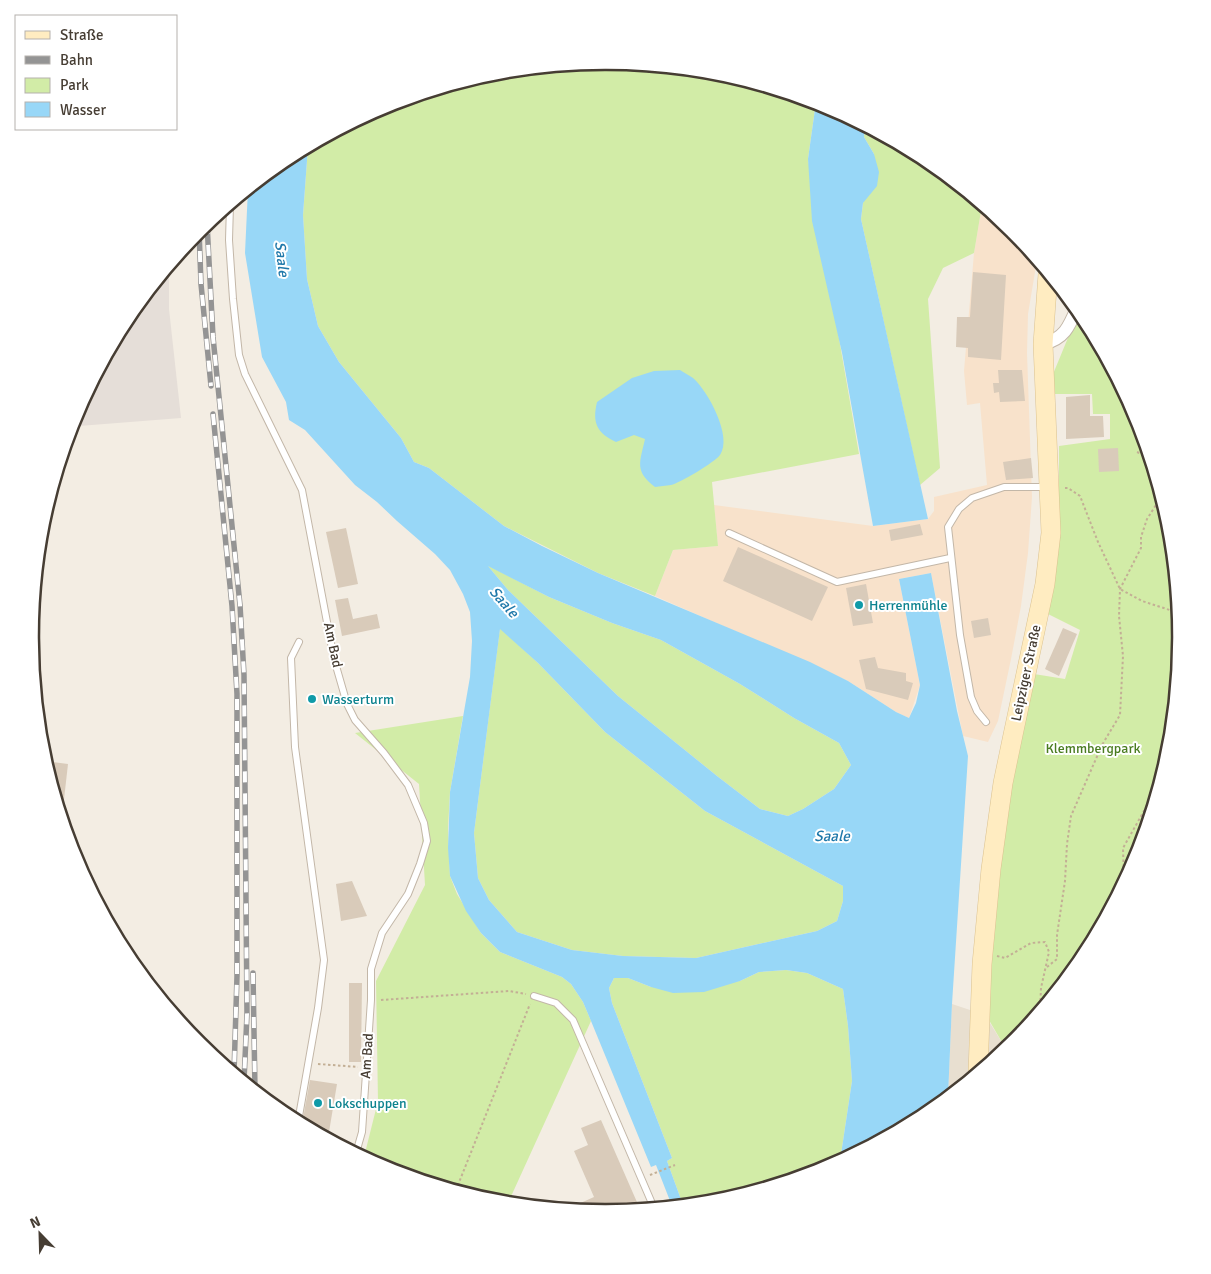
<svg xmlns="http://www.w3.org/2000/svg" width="1211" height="1274" font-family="Signika,sans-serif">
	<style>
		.residential { fill: #e8dfd0 }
		.commercial { fill: #f8e2cb }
		.industrial { fill: #e5ded8 }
		.green { fill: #d2eca7 }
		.water { fill: #98d7f7; fill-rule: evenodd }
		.building { fill: #d9cbba }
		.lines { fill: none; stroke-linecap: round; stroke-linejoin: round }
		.lane-casing { stroke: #c3b7a8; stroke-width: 8 }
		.street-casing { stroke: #c3b7a8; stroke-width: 14 }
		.secondary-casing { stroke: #dbc290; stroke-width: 20 }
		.path { stroke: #c3af95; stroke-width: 2; stroke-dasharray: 2.5 2.5; stroke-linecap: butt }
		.lane { stroke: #fff; stroke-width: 6 }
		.street { stroke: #fff; stroke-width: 12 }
		.secondary { stroke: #ffecc1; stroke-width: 19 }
		.rail-casing { stroke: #949494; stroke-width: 5.5 }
		.rail { stroke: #fff; stroke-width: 4; stroke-dasharray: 11; stroke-linecap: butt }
		.culture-dot { fill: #0f9aa8; stroke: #fff; stroke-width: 2 }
		.labels { text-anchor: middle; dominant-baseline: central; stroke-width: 4; stroke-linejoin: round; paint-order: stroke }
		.culture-label { font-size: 14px; fill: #0d838f; stroke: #fff; text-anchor: start }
		.street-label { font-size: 14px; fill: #463d33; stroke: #fff }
		.park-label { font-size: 14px; fill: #4a7c21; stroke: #fff }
		.water-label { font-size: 15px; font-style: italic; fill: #2079aa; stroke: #fff }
		.rim { fill: none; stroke: #463d33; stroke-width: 2.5 }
	</style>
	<rect width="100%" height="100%" fill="#f3ede3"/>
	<path class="residential" d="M952,1004L985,1015L1006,1049L948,1097Z"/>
	<path class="commercial" d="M982,205L1013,230L1037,260L1028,314L1027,353L1032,497L1028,553L1021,606L1011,659L998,721L988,742L963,736L931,573L899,579L920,685L909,718L896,712L848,681L655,596L673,550L718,546L714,505L873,526L928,519L934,511V497L987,485L980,403L967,405L964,371L974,253Z"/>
	<path class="industrial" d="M169,266V309L181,418L79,426L77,411L127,317Z"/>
	<g class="green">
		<path d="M606,62L718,73L816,102L808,159L859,454L712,482L718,546L673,550L655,596L598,573L504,526L429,468L414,462L401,438L339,362L318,326L307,279L303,215L308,147L386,105L494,73Z"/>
		<path d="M865,126L925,159L982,205L974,253L943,268L928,299L940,468L920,485L861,219L863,203L874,154L864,137Z"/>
		<path d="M1079,311L1084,318L1137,417L1170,525L1181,637L1170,750L1137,857L1084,957L1012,1044L1006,1049L986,1015L989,963L1011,780L1034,674L1065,679L1080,630L1046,613L1059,526V446L1110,439V414H1093L1092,394H1052L1051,379Z"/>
		<path d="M487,565L549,597L612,623L661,640L740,684L794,718L839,743L851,765L834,789L803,809L788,816L760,809L717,776L618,696L508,590Z"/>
		<path d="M500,628L538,663L605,732L705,811L843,886V901L837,921L817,931L696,958L623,956L572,950L517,932L489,900L478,878L474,833Z"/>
		<path d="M463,716L450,792L448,829L450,876L457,894L481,933L500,952L562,977L571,984L583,1002L591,1021L508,1203L493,1201L385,1169L364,1157L378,1101L376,981L425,885L419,784L355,733Z"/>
		<path d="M786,970L807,973L843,989L848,1026L852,1081L840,1161L825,1169L718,1201L683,1205L667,1161L672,1158L612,1003L609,988L614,978H628L651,987L740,981L759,972Z"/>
	</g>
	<g class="water">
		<path d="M816,102L826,105L865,126L864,137L874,154L879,172L877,186L863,203L861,219L928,519L873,526L842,353L812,221L808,159Z"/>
		<path d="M308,147L303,215L307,279L318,326L339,362L401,438L414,462L429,468L504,526L542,546L598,573L810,662L848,681L896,712L909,718L916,703L920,685L899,579L931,573L957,711L968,756L952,1004L948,1097L925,1116L840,1161L852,1081L848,1026L843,989L807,973L786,970L759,972L740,981L704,992L673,993L651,987L628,978H614L609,988L612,1003L672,1158L667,1161L683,1205L672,1206L656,1165L651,1167L591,1021L583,1002L571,984L562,977L500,952L481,933L466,911L450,876L448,848L450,792L470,677L472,641L470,612L463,594L450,570L435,554L397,521L377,502L355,485L305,430L289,420L286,402L262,357L245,253L248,189L286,158ZM488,566L549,597L612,623L661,640L740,684L794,718L839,743L851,765L834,789L803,809L788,816L760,809L717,776L618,696L508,590ZM500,629L538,663L605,732L705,811L843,886V901L837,921L817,931L696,958L623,956L572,950L517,932L489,900L478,878L474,833Z"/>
		<path d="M680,370C684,373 689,375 693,378C708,391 733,437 720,455C715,462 680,483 671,485C666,486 660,486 655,487C634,471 640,462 645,439L634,435L616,442C597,433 592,423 597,402L632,378L654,371Z"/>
	</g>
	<g class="building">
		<path d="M973,272L1006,275L1001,360L968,357V348L956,347L957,317H970Z"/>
		<path d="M998,370H1022L1025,401L1000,402L999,392L994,393L993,383H999Z"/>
		<path d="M1090,395V416H1103L1104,437L1066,439V397Z"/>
		<path d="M1118,448L1119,471L1099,472L1098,449Z"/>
		<path d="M1031,458L1033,478L1006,480L1003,462Z"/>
		<path d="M920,524L923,535L891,541L889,530Z"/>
		<path d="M346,528L358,584L338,588L326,532Z"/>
		<path d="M738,547L828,587L812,621L723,581Z"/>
		<path d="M866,584L873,623L853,626L846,588Z"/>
		<path d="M348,598L353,619L377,614L380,628L342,636L335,600Z"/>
		<path d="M988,618L991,635L974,638L971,621Z"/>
		<path d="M1063,628L1077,634L1059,676L1045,669Z"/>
		<path d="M875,657L878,668L906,673V681L913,683L908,700L866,689L859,660Z"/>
		<path d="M45,761L68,764L62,817Z"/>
		<path d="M352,881L367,916L341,921L336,884Z"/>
		<path d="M349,983H362L361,1062H349Z"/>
		<path d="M310,1080L337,1084L328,1138L302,1124Z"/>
		<path d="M601,1120L640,1209L605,1212L567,1209L594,1197L574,1151L588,1145L581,1128Z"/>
	</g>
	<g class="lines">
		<g class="lane-casing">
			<g id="lane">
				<path d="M230,205L229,240L233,299L239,355L245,374L302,490L334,659L347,704L355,720L384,753L408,785L424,823L427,841L420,864L408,894L382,933L371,969V1000L362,1132L356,1153"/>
				<path d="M729,533L837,582L950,558"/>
				<path d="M986,722L977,711L971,697L960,635L948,527L959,509L972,498L1004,487H1047"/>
				<path d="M534,996L556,1003L573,1020L654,1208"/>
				<path d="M298,1122L318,1008L324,960L295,747L291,658L299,642"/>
			</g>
		</g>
		<g class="street-casing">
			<path id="street" d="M1043,344C1064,339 1069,327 1077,308"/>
		</g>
		<g class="secondary-casing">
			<path id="secondary" d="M978,1072L982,964L991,869L1003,783L1013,735L1045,584L1051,533L1043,344L1048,274"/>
		</g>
		<g class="path">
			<path d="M1137,452L1149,457"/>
			<path d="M1065,488H1068L1080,496L1098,542L1120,589L1142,601L1179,613"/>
			<path d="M1142,816L1148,821"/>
			<path d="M1124,882L1123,848L1157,788L1163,772"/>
			<path d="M997,956L1005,958L1031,943L1045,942L1049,952L1041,988L1040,1010"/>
			<path d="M1047,967L1057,959V935L1065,881L1067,844L1071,816L1102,745L1120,715L1123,656L1119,616L1120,589L1141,548V537L1147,519L1156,505L1163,502"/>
			<path d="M381,1000L509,991L526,994"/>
			<path d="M318,1064L358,1067"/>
			<path d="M650,1175L675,1165"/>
			<path d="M456,1190L530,1004"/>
		</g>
		<use href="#lane" class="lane"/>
		<use href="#street" class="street"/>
		<use href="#secondary" class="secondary"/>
		<g class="rail-casing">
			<g id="rail">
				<path d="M207,223L213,337L240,605L244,675L247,1014L244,1081"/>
				<path d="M199,229L201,284L211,386"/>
				<path d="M213,414L232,606L237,694V976L234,1073"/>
				<path d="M253,973L255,1090"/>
			</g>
		</g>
		<use href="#rail" class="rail"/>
	</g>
	<g class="culture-dot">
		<circle cx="859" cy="605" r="5"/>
		<circle cx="312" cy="699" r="5"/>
		<circle cx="318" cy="1103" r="5"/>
	</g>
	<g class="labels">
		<g class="culture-label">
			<text x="869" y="605">Herrenmühle</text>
			<text x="322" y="699">Wasserturm</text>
			<text x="328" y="1103">Lokschuppen</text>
		</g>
		<g class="street-label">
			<text transform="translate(333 645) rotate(78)">Am Bad</text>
			<text transform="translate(1026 673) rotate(-78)">Leipziger Straße</text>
			<text transform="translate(367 1056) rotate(-86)">Am Bad</text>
		</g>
		<g class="park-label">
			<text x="1093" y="748">Klemmbergpark</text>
		</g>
		<g class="water-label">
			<text transform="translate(282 259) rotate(83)">Saale</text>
			<text transform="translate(504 602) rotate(49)">Saale</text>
			<text x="832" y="836">Saale</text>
		</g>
	</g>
	<path d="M0 0H1211V1274H0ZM605 70H606A566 566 0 0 1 1172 636V638A566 566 0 0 1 606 1204H605A566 566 0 0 1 39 638V636A566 566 0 0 1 605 70Z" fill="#fff" fill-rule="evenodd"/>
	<path class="rim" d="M605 70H606A566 566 0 0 1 1172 636V638A566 566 0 0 1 606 1204H605A566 566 0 0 1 39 638V636A566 566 0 0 1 605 70Z"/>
	<rect x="15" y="15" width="162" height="115" fill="#ffffff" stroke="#b5b1ad"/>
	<rect x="25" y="31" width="25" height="8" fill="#ffecc1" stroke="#b5b1ad"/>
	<text x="60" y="40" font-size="15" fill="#463d33">Straße</text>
	<rect x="25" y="56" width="25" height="8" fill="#949494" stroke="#b5b1ad"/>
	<text x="60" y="65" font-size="15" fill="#463d33">Bahn</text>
	<rect x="25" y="78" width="25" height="15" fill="#d2eca7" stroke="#b5b1ad"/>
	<text x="60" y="90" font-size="15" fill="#463d33">Park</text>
	<rect x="25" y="102" width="25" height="15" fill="#98d7f7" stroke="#b5b1ad"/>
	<text x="60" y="115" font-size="15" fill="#463d33">Wasser</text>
	<g transform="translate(40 1234) rotate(337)" stroke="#ffffff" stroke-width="4" paint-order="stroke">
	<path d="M0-4L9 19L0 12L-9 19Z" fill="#463d33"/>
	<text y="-8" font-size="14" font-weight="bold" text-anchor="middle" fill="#463d33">N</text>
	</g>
</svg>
